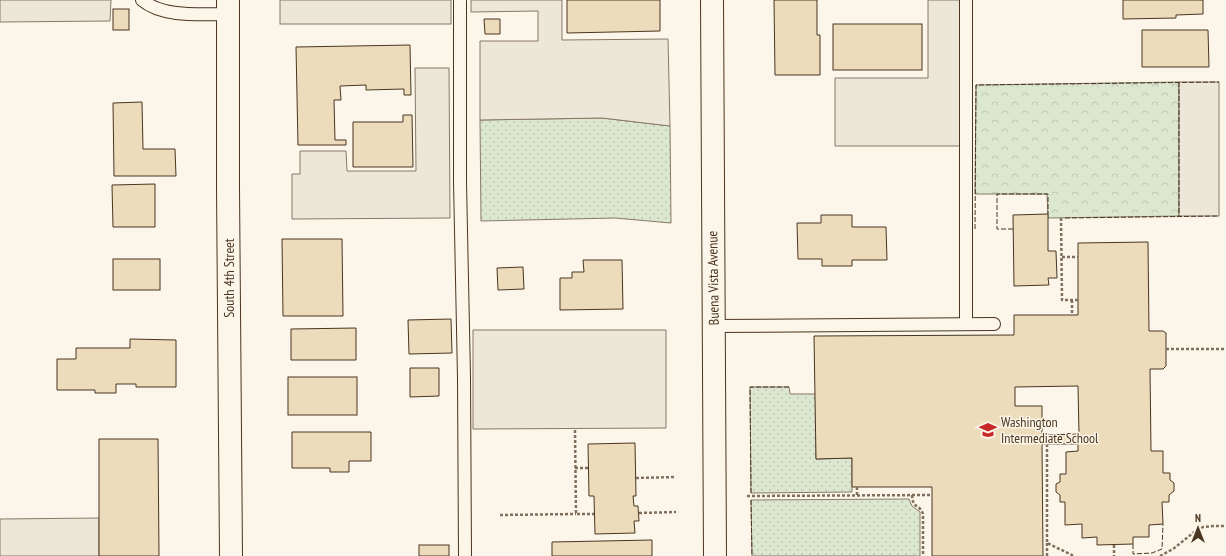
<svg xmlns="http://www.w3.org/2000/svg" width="1226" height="556" font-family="'PT Sans Narrow',sans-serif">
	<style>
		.grass { fill: url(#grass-dots); stroke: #887966 }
		.park { fill: url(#park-crowns); stroke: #887966 }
		.parking { fill: #ede7d9; stroke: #887966 }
		.building { fill: #ecdcbc; stroke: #4a3520; fill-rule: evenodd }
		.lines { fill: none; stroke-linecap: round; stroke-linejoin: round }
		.lane-casing { stroke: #4a3520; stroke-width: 14 }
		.street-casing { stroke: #4a3520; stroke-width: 24 }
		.secondary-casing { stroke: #4a3520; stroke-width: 24 }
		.path { stroke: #7f6f5c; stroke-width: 2.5; stroke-dasharray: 3 2; stroke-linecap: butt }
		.lane { stroke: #fbf6e9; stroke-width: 12 }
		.street { stroke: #fbf6e9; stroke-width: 22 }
		.secondary { stroke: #fbf6e9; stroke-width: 22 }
		.fence { stroke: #4a3520; stroke-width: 1; stroke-dasharray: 5 2; stroke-linecap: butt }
		.labels { text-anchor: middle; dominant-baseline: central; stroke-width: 3; stroke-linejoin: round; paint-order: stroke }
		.street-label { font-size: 14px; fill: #4a3520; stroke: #fbf6e9 }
		.poi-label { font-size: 14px; fill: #4a3520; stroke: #fbf6e9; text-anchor: start }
	</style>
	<defs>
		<pattern id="grass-dots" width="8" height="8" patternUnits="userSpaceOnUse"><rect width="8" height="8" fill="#dce7d0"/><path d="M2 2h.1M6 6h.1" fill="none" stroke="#bec7b2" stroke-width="1.8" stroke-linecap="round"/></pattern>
		<pattern id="park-crowns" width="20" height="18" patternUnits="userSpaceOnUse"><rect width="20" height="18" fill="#dce7d0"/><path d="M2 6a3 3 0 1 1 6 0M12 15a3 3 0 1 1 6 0" fill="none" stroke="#bec7b2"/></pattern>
	</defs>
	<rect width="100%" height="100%" fill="#fbf6e9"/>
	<g class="grass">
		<path d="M602,118L670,126L671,223L615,218L481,221L480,120Z"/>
		<path d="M750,387H789L790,394H816V459L852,458V492L751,493Z"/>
		<path d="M909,499L912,506L920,512V556H752L751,500Z"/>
	</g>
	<path class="park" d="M1179,82V216L1048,218L1047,194H975L976,85Z"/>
	<g class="parking">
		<path d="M0,0H111L110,21L0,22Z"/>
		<rect x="280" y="0" width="171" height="24"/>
		<path d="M471,0H562V40L668,39L670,126L602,118L480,120V41H538V11L471,12Z"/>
		<path d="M928,0H971V146H835V78H928Z"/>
		<path d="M415,68H449L450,218L292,219V174H300V151H346L347,171H416Z"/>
		<rect x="1179" y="82" width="40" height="134"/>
		<path d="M473,330H666V428L473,429Z"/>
		<path d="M99,518V556H0V519Z"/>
	</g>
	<g class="building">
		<path d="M567,0H660V31L567,33Z"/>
		<path d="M774,0H817V35H820V75H775Z"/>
		<path d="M1123,0H1203V14L1176,15V18L1123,19Z"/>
		<rect x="113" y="9" width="16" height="21"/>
		<path d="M484,19H500V34H485Z"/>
		<rect x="833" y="24" width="89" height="46"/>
		<path d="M1142,30H1208L1209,67H1142Z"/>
		<path d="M410,45L411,95H404V89L366,90V85L340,86L341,100H334L335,140H346V145H298L296,47Z"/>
		<path d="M142,102L143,149H175L176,176H114L113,103Z"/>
		<path d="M403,115H412L413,167H353V122H403Z"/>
		<path d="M155,184V227H113L112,185Z"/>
		<path d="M1048,214V251H1056L1057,278H1048L1049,285L1014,286L1013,215Z"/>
		<path d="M821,215H852V227H886L887,260H852V266H822V259H798L797,223H821Z"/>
		<path d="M282,239H342L343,316H283Z"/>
		<path d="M1148,242L1149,331H1163L1166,333V366L1163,369H1150L1151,451H1163V473H1170V480L1174,483V491L1169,495V502H1162L1163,524L1149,525V537H1133V544L1097,545V537L1082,538V524L1065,525V502H1060V495L1056,492V484L1060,482V474H1066V452L1078,451V444H1042L1043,556H932V487H852V458L816,459L814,336L1014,335V315H1078V243ZM1078,386L1079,434L1042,435V406H1015V387Z"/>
		<rect x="113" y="259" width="47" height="31"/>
		<path d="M583,260H622L623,309L560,310V278H572V272H584Z"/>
		<path d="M523,267L524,289L498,290L497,268Z"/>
		<path d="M451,319L452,353L409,354L408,320Z"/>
		<path d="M356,328V360H291V329Z"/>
		<path d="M130,339L176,340V387H136V384H116V393H95V390H57V359H76V348H130Z"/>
		<path d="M410,368H439V396L410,397Z"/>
		<rect x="288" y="377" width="69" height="38"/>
		<path d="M292,432H371V461H349V472H330V468H292Z"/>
		<path d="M99,439H158L159,556H99Z"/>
		<path d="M635,443L636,496H633L634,506H638L639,521H634L635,533L595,534L594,496H589L588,444Z"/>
		<path d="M652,540V556H552V542Z"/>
		<rect x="419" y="545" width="30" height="11"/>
	</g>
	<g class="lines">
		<g class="lane-casing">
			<g id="lane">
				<path d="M142,0C163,18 202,14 228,14"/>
				<path d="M460,0V182L464,377L465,556"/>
				<path d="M966,0V324"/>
				<path d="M713,326L994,324"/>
			</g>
		</g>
		<g class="street-casing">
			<path id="street" d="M228,0V187L231,556"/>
		</g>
		<g class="secondary-casing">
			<path id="secondary" d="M712,0L715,556"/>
		</g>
		<g class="path">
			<path d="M1061,218L1062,300H1078"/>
			<path d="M1062,257H1078"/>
			<path d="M1072,300V315"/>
			<path d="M1166,349H1226"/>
			<path d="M575,430L576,514H594"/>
			<path d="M1047,444V543L1074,556"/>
			<path d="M575,468H589"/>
			<path d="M636,478L676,477"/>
			<path d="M857,487V496"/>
			<path d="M912,495C913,510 920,504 923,514V556"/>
			<path d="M747,496L932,495"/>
			<path d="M639,513L676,512"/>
			<path d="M500,515L576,514"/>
			<path d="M1047,543V556"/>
			<path d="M1114,545V556"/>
			<path d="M1160,556L1173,549L1193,533L1203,527L1213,526H1226"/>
		</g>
		<use href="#lane" class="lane"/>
		<use href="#street" class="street"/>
		<use href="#secondary" class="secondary"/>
		<g class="fence">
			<path d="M1179,82V216"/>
			<path d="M1065,218L1219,216"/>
			<path d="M975,229L976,85L1219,82"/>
			<path d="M1013,229H997V194H1048V214"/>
			<path d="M751,493L750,387H789"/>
			<path d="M751,500L752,556"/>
			<path d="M1133,544V554L1152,553L1162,549L1163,524"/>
		</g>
	</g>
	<defs>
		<g id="school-bare" transform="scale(1.38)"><path d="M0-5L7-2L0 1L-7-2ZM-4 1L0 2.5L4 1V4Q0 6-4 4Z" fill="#c62828" stroke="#fbf6e9" stroke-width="2.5" paint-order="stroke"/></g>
	</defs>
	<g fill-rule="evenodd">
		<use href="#school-bare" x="988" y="430"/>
	</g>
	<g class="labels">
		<g class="street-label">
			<text transform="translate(229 278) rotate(-90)">South 4th Street</text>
			<text transform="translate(713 278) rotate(-91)">Buena Vista Avenue</text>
		</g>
		<g class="poi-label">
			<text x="1001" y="422">Washington<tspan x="1001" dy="16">Intermediate School</tspan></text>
		</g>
	</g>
	<g transform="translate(1198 528)" stroke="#fbf6e9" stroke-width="3" paint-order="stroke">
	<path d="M0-3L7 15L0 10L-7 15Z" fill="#4a3520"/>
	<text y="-6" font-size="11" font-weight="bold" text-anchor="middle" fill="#4a3520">N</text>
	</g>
</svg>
